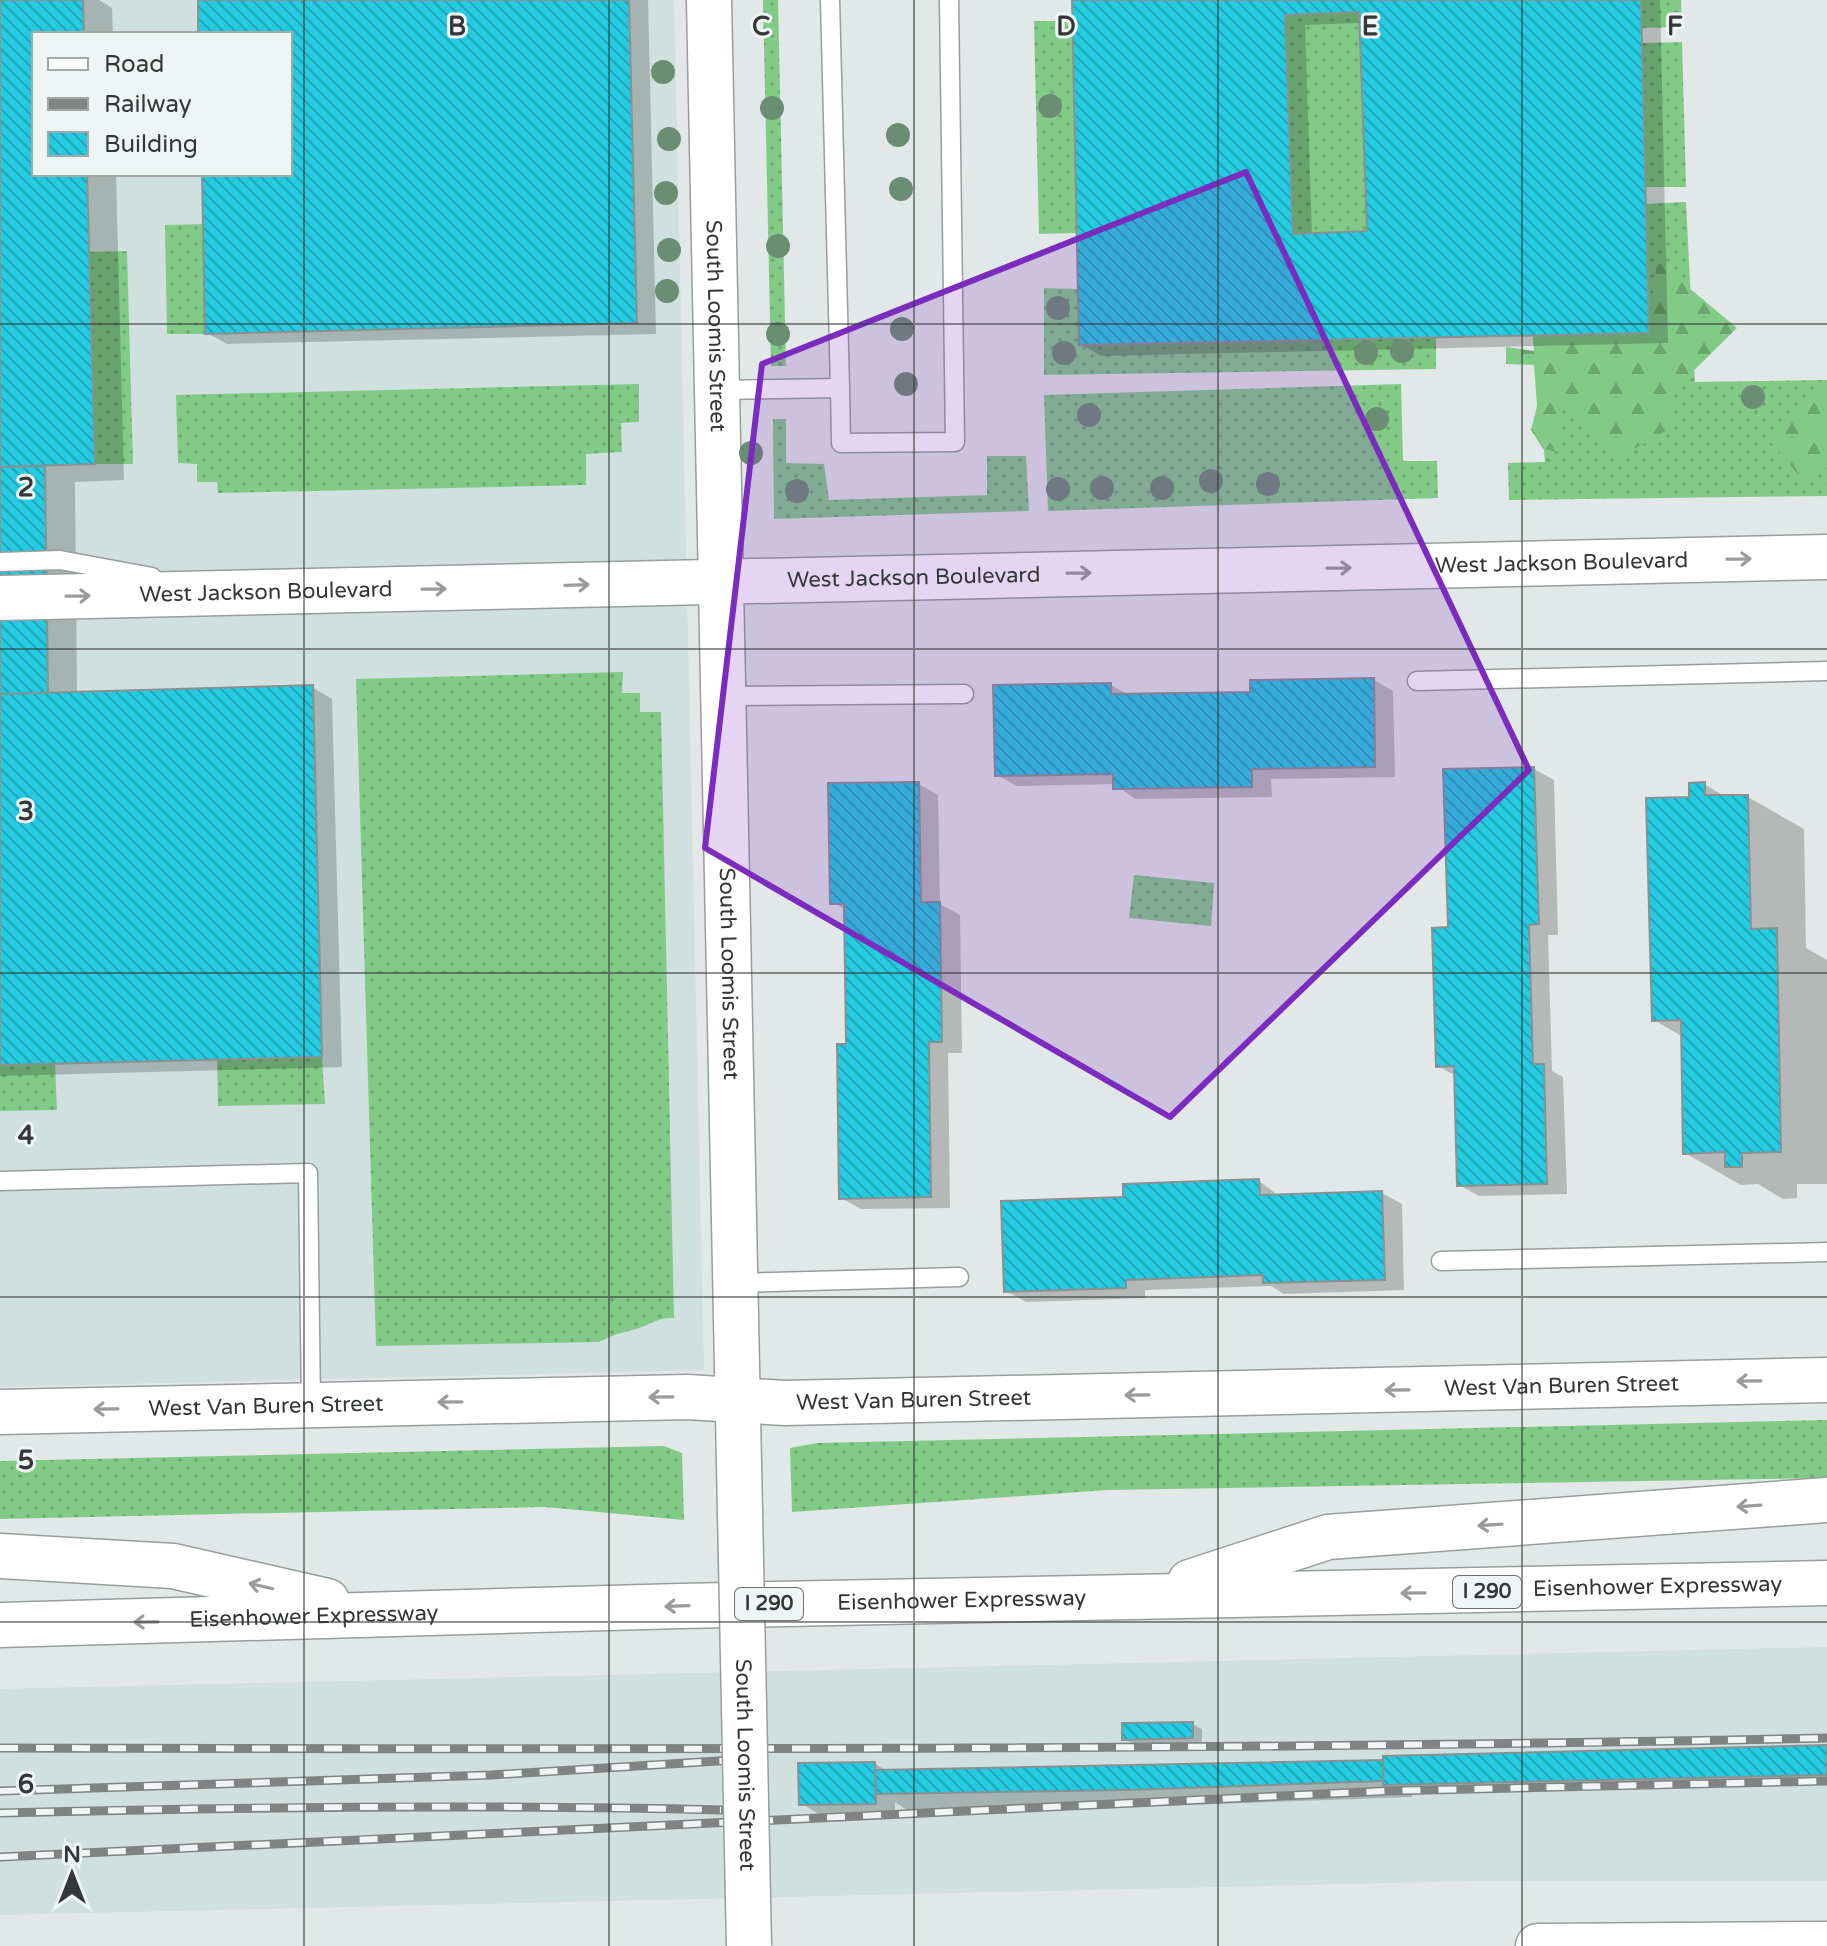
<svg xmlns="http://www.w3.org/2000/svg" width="1827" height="1946" font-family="'Varela Round',sans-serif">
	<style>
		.built { fill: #cfe0de; fill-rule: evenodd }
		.grass { fill: url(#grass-dots) }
		.forest { fill: url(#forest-firs) }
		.shadow { fill: #0003; fill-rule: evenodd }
		.building { fill: url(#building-back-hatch); stroke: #8a9192; stroke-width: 2; fill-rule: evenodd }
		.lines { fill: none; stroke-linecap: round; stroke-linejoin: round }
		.service-casing { stroke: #979e9d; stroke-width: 21 }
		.tertiary-casing { stroke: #979e9d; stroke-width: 47 }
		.motorway-casing { stroke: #979e9d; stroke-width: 47 }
		.service { stroke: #fff; stroke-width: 18 }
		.tertiary { stroke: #fff; stroke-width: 44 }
		.motorway { stroke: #fff; stroke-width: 44 }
		.rail-casing { stroke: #7f8483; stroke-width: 9 }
		.rail { stroke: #eef5f4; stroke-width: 6; stroke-dasharray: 18; stroke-linecap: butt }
		.tertiary-bridge-casing { stroke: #979e9d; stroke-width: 47; stroke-linecap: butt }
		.tertiary-bridge { stroke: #fff; stroke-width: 44 }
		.tree { fill: #6b8d73 }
		.oneway { stroke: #9a9b9b }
		.marked { fill: #7b2cbf; fill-opacity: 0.2; stroke: #7b2cbf; stroke-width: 6; stroke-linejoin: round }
		.grid { fill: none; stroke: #343737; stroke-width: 2; stroke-opacity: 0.55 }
		.labels { text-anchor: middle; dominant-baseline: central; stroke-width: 6; stroke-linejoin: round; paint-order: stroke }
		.shield { fill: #eef5f4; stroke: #6c7070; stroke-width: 2 }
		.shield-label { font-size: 20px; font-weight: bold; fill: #343737 }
		.street-label { font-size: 22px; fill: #343737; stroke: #eef5f4 }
		.grid-label { font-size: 26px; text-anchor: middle; font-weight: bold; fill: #343737; stroke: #eef5f4; stroke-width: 6; stroke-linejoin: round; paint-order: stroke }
	</style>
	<defs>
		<pattern id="grass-dots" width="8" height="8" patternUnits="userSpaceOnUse" patternTransform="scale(2)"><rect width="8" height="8" fill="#82cb87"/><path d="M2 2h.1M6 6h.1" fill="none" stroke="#6ba66f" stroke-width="1.8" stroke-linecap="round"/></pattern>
		<pattern id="forest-firs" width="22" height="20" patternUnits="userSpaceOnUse" patternTransform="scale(2)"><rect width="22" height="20" fill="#82cb87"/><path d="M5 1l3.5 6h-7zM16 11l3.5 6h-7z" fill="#6ba66f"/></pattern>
		<pattern id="building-back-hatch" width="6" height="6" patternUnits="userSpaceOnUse" patternTransform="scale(2)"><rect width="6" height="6" fill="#24cbe1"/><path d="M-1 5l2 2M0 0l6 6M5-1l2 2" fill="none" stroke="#20a6b7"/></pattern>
	</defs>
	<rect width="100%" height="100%" fill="#e1e8e7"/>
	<g class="built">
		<path d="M0,0H674L704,1370L0,1387ZM34,34H290V174H34Z"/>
		<path d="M1827,1647V1881H1478L0,1915V1689Z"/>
	</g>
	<g class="grass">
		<path d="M763,0H778L786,366H771Z"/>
		<path d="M1641,0H1681L1682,27L1641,28Z"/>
		<path d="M1359,12L1367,231L1293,234L1285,15Z"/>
		<path d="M1034,21H1072L1077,233L1039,234Z"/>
		<path d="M1682,42L1686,187H1645L1642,43Z"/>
		<path d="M1686,202L1695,382L1827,380V496L1509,500L1508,463L1545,462L1533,335L1646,204Z"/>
		<path d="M203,224L205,334H167L165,225Z"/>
		<path d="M127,251L133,464H95L89,252Z"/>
		<path d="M1044,288L1078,289L1080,345L1436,338V369L1044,375Z"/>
		<path d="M639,384V422L621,423L622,452L586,454V485L218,493L217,482H197V464L178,463L176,395Z"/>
		<path d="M1401,384L1403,461H1437L1438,498L1048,511L1044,395Z"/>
		<path d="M773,419H786V463L824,464L829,500L987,495V456H1026L1029,511L774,519Z"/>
		<path d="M623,672L622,693H640V712H661L674,1318C655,1318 653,1324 636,1329C622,1333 613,1334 599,1342L376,1346L356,679Z"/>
		<path d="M1134,875L1214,883L1211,926L1129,918Z"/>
		<path d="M322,1057L325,1104L218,1106L217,1060Z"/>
		<path d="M55,1064L57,1110L0,1111V1065Z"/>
		<path d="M1827,1420V1478L1108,1490L792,1512L790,1448L817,1443Z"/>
		<path d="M664,1446L682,1453L684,1520L545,1507L0,1519V1461Z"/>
	</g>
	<g class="forest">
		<path d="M1657,261L1737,328L1670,394L1672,427L1620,457L1561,401L1560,452L1543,449L1531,430L1537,406L1534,365L1506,364V347L1534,351L1533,335L1648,332Z"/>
		<path d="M1827,381V467L1803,480L1768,439Z"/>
	</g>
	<g class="shadow">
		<path d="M0,0H99L112,8L113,34H34V174H116L124,480L75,482L77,694L312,687L332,699L342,1067L0,1076Z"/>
		<path d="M200,0H648L656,334L227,344L207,333L204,174H290V34H200Z"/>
		<path d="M1074,0H1660L1668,343L1101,356L1081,344ZM1361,23L1369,233L1312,235L1305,25Z"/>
		<path d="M1374,680L1393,691L1395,777L1271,779L1272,797L1135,799L1115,784L1017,786L997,775L1111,685L1129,695L1252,694Z"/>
		<path d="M1534,769L1554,780L1558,935H1548L1552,1071L1563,1077L1567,1194L1479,1196L1459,1185L1456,1076L1438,1066L1450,929Z"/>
		<path d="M919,784L938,795L940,904L960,915L962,1053H948L950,1208L861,1209L841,1198L848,1045L846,910L832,902Z"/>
		<path d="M1704,784L1726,797H1748L1804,829L1806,948L1827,960V1184H1797V1198L1783,1199L1758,1184L1741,1185L1685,1153L1683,1037L1654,1020L1691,799Z"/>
		<path d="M1259,1181L1279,1196L1382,1193L1402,1204L1404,1290L1284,1294L1271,1286L1145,1290V1298L1026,1302L1006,1291L1125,1199Z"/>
		<path d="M1192,1724L1202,1729V1743L1133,1744L1124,1739Z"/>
		<path d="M1827,1747V1779L1412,1789V1797L1158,1806L907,1810L895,1802V1814L820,1815L801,1803L875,1764L888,1771L1382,1762Z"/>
	</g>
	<g class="building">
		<path d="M0,0H83L84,34H34V174H87L95,464L0,467Z"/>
		<path d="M198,0H629L637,323L205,334L202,174H290V34H198Z"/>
		<path d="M1072,0H1641L1649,333L1079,345ZM1359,12L1367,231L1293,234L1285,15Z"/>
		<path d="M45,466L48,694H0V467Z"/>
		<path d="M1374,678L1375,767L1252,769V787L1113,789V774L995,776L993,685L1111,683V694L1250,692V680Z"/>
		<path d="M313,685L322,1057L0,1065V694Z"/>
		<path d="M1534,767L1539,924L1529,925L1533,1064H1544L1547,1184L1457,1186L1454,1066L1436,1067L1432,928L1448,927L1443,769Z"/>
		<path d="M919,782L921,902H940L942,1042H929L931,1197L839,1199L837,1044H846L844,904H830L828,783Z"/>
		<path d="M1705,782V795H1748L1751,929L1777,928L1781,1152L1742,1153V1167H1725V1152L1683,1154L1681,1020L1652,1021L1646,798L1689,797V783Z"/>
		<path d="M1259,1179L1260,1195L1382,1191L1385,1280L1263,1283V1275L1126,1280V1288L1004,1292L1001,1201L1123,1197V1184Z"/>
		<path d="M1193,1722V1738L1122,1740V1723Z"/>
		<path d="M1827,1745V1775L1383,1785V1756Z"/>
		<path d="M1383,1760V1781L1127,1790L876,1794L875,1770Z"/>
		<path d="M875,1762L876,1804L799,1805L798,1763Z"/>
	</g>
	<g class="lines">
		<g class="service-casing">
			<g id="service">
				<path d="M830,0L840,388"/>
				<path d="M718,390L840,388L841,443L955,442L949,0"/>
				<path d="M0,562L60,560L152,577"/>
				<path d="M1417,681L1827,671"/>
				<path d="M724,696L964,694"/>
				<path d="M0,1181L308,1173L311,1405"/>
				<path d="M1441,1261L1827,1252"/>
				<path d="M737,1283L959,1277"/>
			</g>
		</g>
		<g class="tertiary-casing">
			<g id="tertiary">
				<path id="s1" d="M709,0L740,1513"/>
				<path id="s2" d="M0,598L1827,557"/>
				<path id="s3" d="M0,1412L687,1397L785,1403L1827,1380"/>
			</g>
		</g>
		<g class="motorway-casing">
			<g id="motorway">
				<path d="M0,1556L173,1566L327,1601"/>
				<path d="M1190,1582L1328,1537L1827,1500"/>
				<path id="s4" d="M0,1625L681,1606L1827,1583"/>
				<path d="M1538,1946L1827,1944"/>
			</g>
		</g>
		<use href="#service" class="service"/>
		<use href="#tertiary" class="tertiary"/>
		<use href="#motorway" class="motorway"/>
		<g class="rail-casing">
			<g id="rail">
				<path d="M0,1748C609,1749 1218,1751 1827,1738"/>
				<path d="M0,1791L491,1775L734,1760"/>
				<path d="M0,1813C240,1807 480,1804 721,1810"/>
				<path d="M0,1857L1385,1791L1827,1781"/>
			</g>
		</g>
		<use href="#rail" class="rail"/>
		<g class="tertiary-bridge-casing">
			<g id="tertiary-bridge">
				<path id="s5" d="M740,1513L749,1946"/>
			</g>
		</g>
		<use href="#tertiary-bridge" class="tertiary-bridge"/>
	</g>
	<g class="tree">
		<circle cx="663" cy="72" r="12"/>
		<circle cx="1050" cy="106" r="12"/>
		<circle cx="772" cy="108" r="12"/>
		<circle cx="898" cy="135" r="12"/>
		<circle cx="669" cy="139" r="12"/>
		<circle cx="901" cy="189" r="12"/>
		<circle cx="666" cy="193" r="12"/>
		<circle cx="778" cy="246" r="12"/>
		<circle cx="669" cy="250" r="12"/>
		<circle cx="667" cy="291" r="12"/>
		<circle cx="1058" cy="308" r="12"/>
		<circle cx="902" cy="329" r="12"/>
		<circle cx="778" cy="334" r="12"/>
		<circle cx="1402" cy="351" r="12"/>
		<circle cx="1064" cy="353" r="12"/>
		<circle cx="1366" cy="353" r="12"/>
		<circle cx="906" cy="384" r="12"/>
		<circle cx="1753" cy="397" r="12"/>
		<circle cx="1089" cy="415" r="12"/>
		<circle cx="1377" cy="419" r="12"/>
		<circle cx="751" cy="453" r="12"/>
		<circle cx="1211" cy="481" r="12"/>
		<circle cx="1268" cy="484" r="12"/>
		<circle cx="1102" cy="488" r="12"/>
		<circle cx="1162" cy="488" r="12"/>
		<circle cx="1058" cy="489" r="12"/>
		<circle cx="797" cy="491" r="12"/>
	</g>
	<defs><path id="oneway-shaft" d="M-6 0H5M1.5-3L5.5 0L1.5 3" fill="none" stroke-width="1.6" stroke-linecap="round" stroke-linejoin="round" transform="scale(2)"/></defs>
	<g class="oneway">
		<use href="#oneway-shaft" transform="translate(1739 559) rotate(-1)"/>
		<use href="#oneway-shaft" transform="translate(1339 568) rotate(-1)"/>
		<use href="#oneway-shaft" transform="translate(1079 573) rotate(-1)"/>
		<use href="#oneway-shaft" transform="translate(577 585) rotate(-2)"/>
		<use href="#oneway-shaft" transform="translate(434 589) rotate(-1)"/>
		<use href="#oneway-shaft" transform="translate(78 596) rotate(-1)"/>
		<use href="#oneway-shaft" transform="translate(1749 1381) rotate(179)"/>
		<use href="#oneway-shaft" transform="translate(1397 1390) rotate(179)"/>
		<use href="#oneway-shaft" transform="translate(1137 1395) rotate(179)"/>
		<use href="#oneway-shaft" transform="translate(661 1397) rotate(179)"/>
		<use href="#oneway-shaft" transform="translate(450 1402) rotate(179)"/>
		<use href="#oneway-shaft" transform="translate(106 1409) rotate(179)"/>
		<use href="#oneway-shaft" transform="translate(1749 1506) rotate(176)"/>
		<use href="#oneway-shaft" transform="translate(1490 1525) rotate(176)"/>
		<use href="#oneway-shaft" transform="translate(261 1586) rotate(-167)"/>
		<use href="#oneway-shaft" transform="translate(1413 1593) rotate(179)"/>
		<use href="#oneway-shaft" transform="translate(677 1606) rotate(178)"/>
		<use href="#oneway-shaft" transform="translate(146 1622) rotate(179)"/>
	</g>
	<path class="marked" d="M1246,172L1529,770L1170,1117L705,848L762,364Z"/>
	<path class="grid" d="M304,0V1946M609,0V1946M914,0V1946M1218,0V1946M1522,0V1946M0,324H1827M0,649H1827M0,973H1827M0,1297H1827M0,1622H1827"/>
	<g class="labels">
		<g class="shield">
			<rect x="1453" y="1576" width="68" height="32" rx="6"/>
			<rect x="735" y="1588" width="68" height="32" rx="6"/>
		</g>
		<g class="shield-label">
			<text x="1487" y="1592">I 290</text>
			<text x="769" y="1604">I 290</text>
		</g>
		<g class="street-label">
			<text stroke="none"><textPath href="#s1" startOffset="326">South Loomis Street</textPath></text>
			<text stroke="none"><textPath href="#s2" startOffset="1562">West Jackson Boulevard</textPath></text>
			<text stroke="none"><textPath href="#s2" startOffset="914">West Jackson Boulevard</textPath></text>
			<text stroke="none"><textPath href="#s2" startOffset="266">West Jackson Boulevard</textPath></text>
			<text stroke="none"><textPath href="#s1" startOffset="974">South Loomis Street</textPath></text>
			<text stroke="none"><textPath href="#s3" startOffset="1562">West Van Buren Street</textPath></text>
			<text stroke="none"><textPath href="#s3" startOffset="914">West Van Buren Street</textPath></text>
			<text stroke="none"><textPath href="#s3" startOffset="266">West Van Buren Street</textPath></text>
			<text stroke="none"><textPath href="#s4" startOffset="1658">Eisenhower Expressway</textPath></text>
			<text stroke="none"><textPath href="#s4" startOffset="962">Eisenhower Expressway</textPath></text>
			<text stroke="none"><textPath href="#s4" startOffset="314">Eisenhower Expressway</textPath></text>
			<text stroke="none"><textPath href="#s5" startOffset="252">South Loomis Street</textPath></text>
		</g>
	</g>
	<g class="grid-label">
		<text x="457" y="35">B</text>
		<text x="761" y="35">C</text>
		<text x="1066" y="35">D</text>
		<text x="1370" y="35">E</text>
		<text x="1675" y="35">F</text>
		<text x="26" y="496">2</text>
		<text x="26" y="820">3</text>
		<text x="26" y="1144">4</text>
		<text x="26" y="1469">5</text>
		<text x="26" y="1793">6</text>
	</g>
	<rect x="32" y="32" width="260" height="144" fill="#eef5f4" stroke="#a4a9a8" stroke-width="2"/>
	<rect x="48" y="58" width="40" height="12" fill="#ffffff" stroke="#a4a9a8" stroke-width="2"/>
	<text x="104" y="72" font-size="24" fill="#343737">Road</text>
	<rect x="48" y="98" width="40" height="12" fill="#7f8483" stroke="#a4a9a8" stroke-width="2"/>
	<text x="104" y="112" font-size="24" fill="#343737">Railway</text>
	<rect x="48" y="132" width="40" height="24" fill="url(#building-back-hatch)" stroke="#a4a9a8" stroke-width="2"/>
	<text x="104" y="152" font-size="24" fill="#343737">Building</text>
	<g transform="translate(72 1874)" stroke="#eef5f4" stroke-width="6" paint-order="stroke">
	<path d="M0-6L14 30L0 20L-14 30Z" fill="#343737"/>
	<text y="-12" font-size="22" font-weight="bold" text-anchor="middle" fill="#343737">N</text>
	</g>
</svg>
